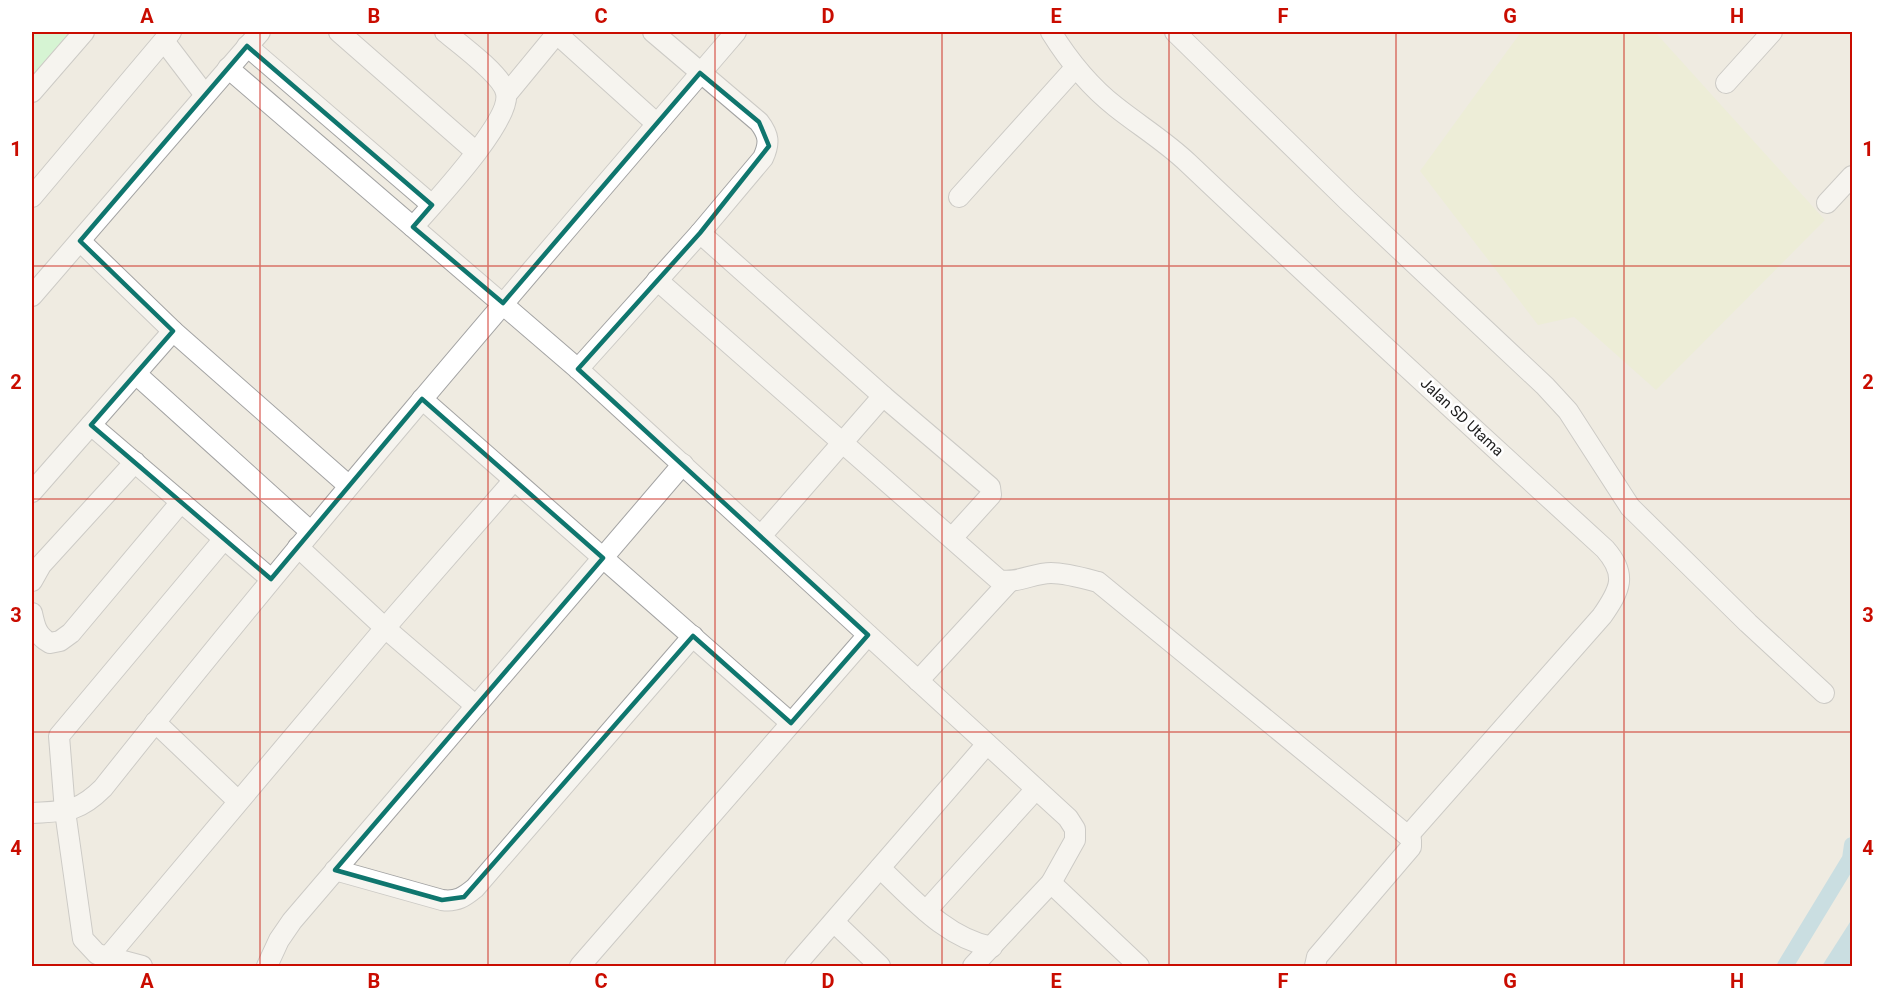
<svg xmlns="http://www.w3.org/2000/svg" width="1884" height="998" font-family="Roboto,sans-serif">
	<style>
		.farmland { fill: #ebf0ca }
		.park { fill: #b9fec2 }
		.water { fill: #9dcee1 }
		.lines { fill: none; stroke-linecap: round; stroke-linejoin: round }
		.canal { stroke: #9dcee1; stroke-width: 16 }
		.minor-casing { stroke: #a3a3a3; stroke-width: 22 }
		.minor { stroke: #fff; stroke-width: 20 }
		.marked { fill: none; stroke: #0f766e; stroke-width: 4.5; stroke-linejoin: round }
		.grid { fill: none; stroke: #c90c00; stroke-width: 1.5; stroke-opacity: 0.55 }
		.labels { text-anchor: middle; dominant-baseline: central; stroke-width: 5; stroke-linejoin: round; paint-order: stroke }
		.street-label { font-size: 15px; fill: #1c1c1c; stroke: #fff }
		.neatline { fill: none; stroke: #c90c00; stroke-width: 2 }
		.grid-label { font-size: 20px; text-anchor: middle; font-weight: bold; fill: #c90c00 }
	</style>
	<rect width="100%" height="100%" fill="#efebe1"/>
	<path class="farmland" d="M1521,32H1655L1825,220L1656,390L1574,317L1538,325L1420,171Z"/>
	<path class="park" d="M32,32H73L32,77Z"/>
	<path class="water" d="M1852,919V966H1822Z"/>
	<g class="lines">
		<path class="canal" d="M1785,966L1850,859L1852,845"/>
		<g class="minor-casing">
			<g id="minor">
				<path d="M339,32L476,152"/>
				<path d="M555,32L657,124"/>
				<path d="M1051,32C1069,61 1089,86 1116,107C1140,126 1166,142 1188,163C1325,293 1465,421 1605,549C1628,575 1620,590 1602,616L1408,836"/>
				<path d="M1175,32L1348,201L1545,386L1568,411L1630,507L1748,623L1824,693"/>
				<path d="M164,41L205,95"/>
				<path d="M247,46L432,205"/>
				<path d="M228,68L578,369L1068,818L1075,829V840L1051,883L973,966"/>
				<path d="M1726,83L1772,32"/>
				<path d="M32,92L84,32"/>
				<path d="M507,94L558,32"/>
				<path d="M32,197L171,32"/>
				<path d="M959,197L1075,68"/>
				<path d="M1827,203L1852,176"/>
				<path d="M413,227C432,205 512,121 506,93C503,76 460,44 445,32"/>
				<path d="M700,233L883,396L990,487L991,495L952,538"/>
				<path d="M80,241L173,331L349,486"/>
				<path d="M657,280L999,580C1017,584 1033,573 1051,573C1066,573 1083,578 1098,582L1408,836L1411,840V847L1317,957L1315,966"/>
				<path d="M32,296L260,32"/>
				<path d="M578,369L700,233L763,158C770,143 769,135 759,122L653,32"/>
				<path d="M136,374L311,532"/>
				<path d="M422,399L791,723"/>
				<path d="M91,425L271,579"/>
				<path d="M32,492L173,331"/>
				<path d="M761,536L883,396"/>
				<path d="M298,547L385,628L476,706"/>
				<path d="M32,581L41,565L135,462"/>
				<path d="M32,613C35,627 37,636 50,643L60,641L71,633L181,502"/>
				<path d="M918,681L1009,582"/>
				<path d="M155,722L238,801"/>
				<path d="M32,813C65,811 78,813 103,788C307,531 522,281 736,32"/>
				<path d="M880,868C913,899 946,938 992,947"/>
				<path d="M335,870L442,900C457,902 464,897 475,888L693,636"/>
				<path d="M1051,883L1139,966"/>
				<path d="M926,911L1036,789"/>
				<path d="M834,922L880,966"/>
				<path d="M107,958L385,628L514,480"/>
				<path d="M142,966L97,954L83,939L65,811L59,736L224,539"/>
				<path d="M267,966L279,940L292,921L683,464"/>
				<path d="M580,966L868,635"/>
				<path d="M795,966L987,744"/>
			</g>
		</g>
		<use href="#minor" class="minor"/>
	</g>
	<path d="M0 0H1884V998H0ZM247,46L432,205L413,227L503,303L700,73L759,122L769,146L700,233L578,369L868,635L791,723L693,636L464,897L442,900L335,870L603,558L422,399L271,579L91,425L173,331L80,241Z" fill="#efebe1" fill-opacity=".55" fill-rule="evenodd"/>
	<path class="marked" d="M247,46L432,205L413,227L503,303L700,73L759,122L769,146L700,233L578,369L868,635L791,723L693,636L464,897L442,900L335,870L603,558L422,399L271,579L91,425L173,331L80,241Z"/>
	<path class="grid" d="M260,32V966M488,32V966M715,32V966M942,32V966M1169,32V966M1396,32V966M1624,32V966M32,266H1852M32,499H1852M32,732H1852"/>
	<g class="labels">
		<g class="street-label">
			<text transform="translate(1462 417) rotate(43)">Jalan SD Utama</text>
		</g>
	</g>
	<rect width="1884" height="998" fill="none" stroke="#ffffff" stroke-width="66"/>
	<rect x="33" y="33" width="1818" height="932" class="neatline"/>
	<g class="grid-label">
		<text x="147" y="23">A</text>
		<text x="374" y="23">B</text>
		<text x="601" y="23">C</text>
		<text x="828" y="23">D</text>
		<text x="1056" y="23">E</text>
		<text x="1283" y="23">F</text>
		<text x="1510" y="23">G</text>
		<text x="1737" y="23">H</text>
		<text x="16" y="156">1</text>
		<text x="1868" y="156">1</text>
		<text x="16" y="389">2</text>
		<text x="1868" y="389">2</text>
		<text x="16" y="622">3</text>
		<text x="1868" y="622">3</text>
		<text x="16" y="855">4</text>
		<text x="1868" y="855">4</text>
		<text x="147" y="988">A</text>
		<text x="374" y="988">B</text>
		<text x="601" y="988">C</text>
		<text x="828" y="988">D</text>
		<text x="1056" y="988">E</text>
		<text x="1283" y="988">F</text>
		<text x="1510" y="988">G</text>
		<text x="1737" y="988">H</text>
	</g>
</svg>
